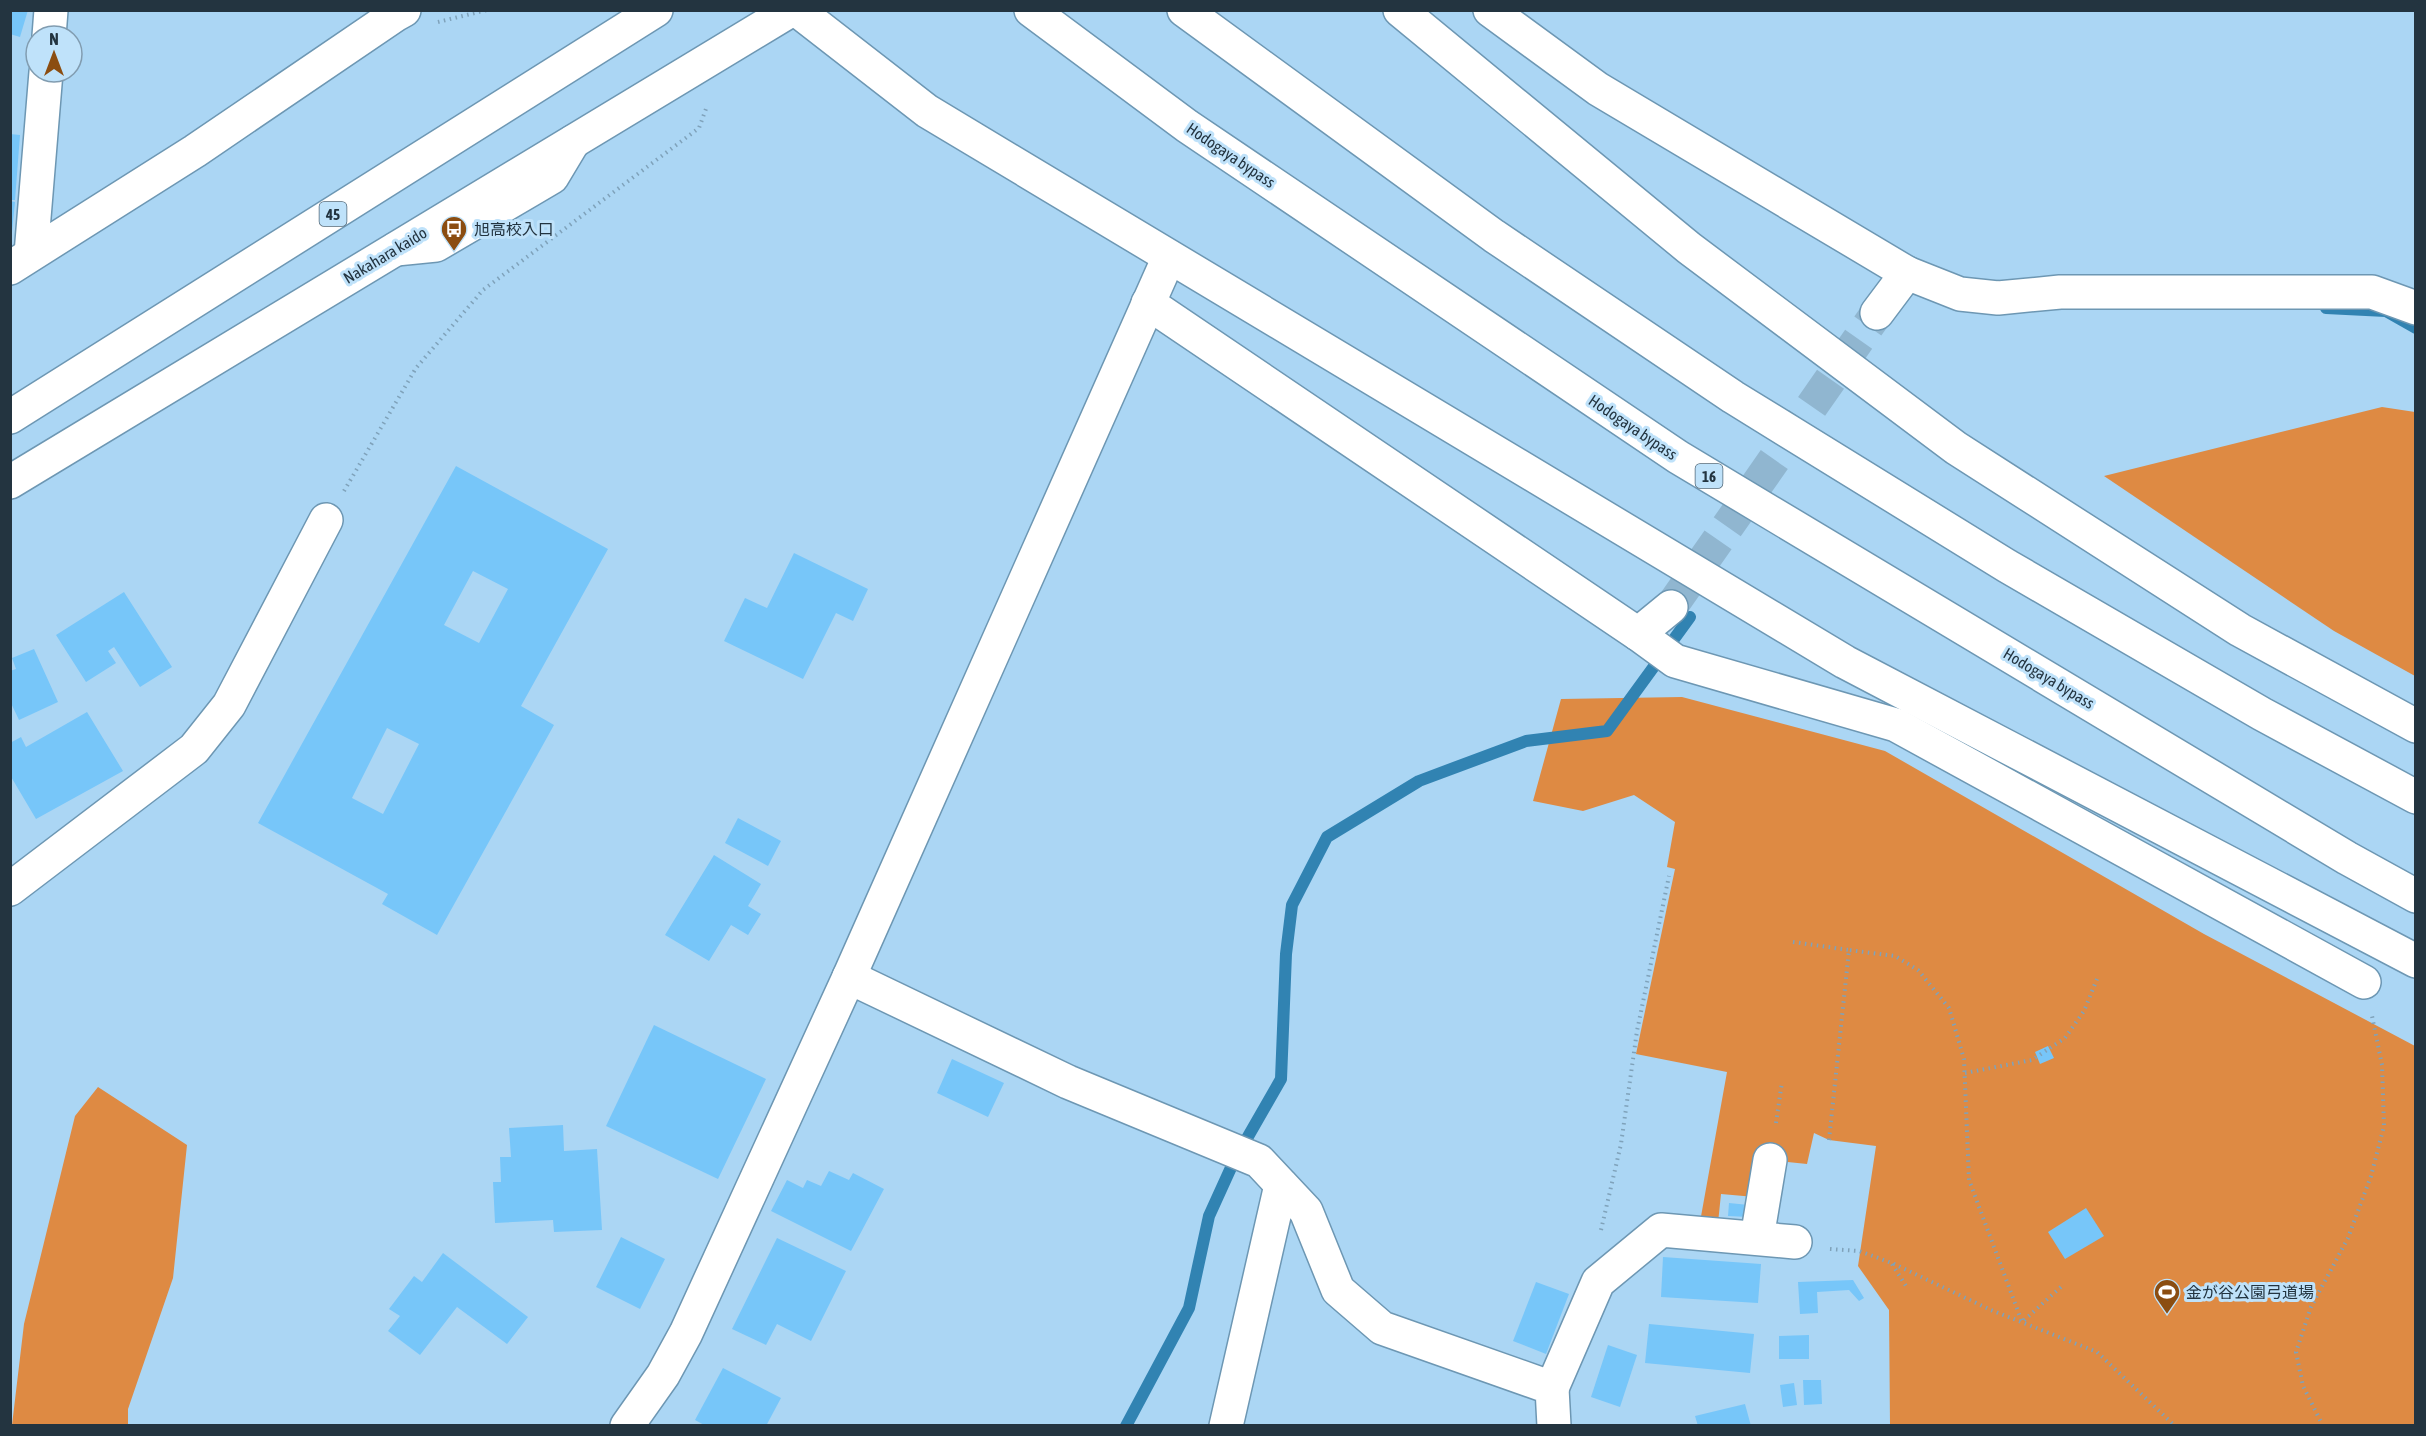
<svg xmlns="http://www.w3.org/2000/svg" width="2426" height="1436" font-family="'Asap Condensed','Noto Sans JP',sans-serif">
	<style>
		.forest { fill: #de8a43 }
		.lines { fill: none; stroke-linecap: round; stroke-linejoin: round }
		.stream { stroke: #3183b2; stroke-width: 12 }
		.building { fill: #77c6f9; fill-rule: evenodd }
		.minor-tunnel { stroke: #90b6d0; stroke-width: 33; stroke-dasharray: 33 16; stroke-linecap: butt }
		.minor-casing { stroke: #6d97b3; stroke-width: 36 }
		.major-casing { stroke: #6d97b3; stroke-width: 36 }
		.highway-casing { stroke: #6d97b3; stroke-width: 36 }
		.path { stroke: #7fa2ba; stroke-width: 4; stroke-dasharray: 1.5 4.5; stroke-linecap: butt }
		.minor { stroke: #fff; stroke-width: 33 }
		.major { stroke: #fff; stroke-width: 33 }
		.highway { stroke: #fff; stroke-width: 33 }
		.labels { text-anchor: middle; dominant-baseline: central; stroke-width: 6; stroke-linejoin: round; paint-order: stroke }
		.shield { fill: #bfe2fa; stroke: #526878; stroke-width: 1.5 }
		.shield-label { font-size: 15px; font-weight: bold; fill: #233440 }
		.street-label { font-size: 16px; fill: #233440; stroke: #bfe2fa }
		.poi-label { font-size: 16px; fill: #233440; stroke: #bfe2fa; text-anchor: start }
	</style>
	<rect width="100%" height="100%" fill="#abd6f4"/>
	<g class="forest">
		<path d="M2382,407L2415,412V676L2334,631L2104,476Z"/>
		<path d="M1682,697L1885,751L2204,934L2415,1046V1425H1890L1889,1310L1858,1266L1876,1146L1829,1140L1814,1133L1807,1164L1760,1159L1755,1197L1721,1194L1718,1223L1700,1222L1727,1072L1636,1054L1675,869L1667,867L1675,822L1634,795L1583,811L1533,801L1561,699Z"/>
		<path d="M98,1087L187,1145L173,1278L128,1409V1425H12L24,1324L75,1116Z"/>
	</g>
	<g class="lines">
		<g class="stream">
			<path d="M2326,308L2386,311L2416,328"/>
			<path d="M1126,1426L1189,1308L1209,1216L1234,1161L1281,1079L1286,954L1292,905L1327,837L1419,781L1526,741L1607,731L1690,617"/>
		</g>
	</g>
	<g class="building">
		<path d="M10,10H28L20,37L10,34Z"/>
		<path d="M10,134L20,135L15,200H10Z"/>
		<path d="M10,201L15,202L12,232H10Z"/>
		<path d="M456,466L608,549L521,706L554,725L437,935L382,904L388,894L258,823ZM473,571L508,589L479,643L444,625ZM387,728L419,744L383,814L352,798Z"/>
		<path d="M794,553L868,589L853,621L836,613L803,679L724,641L745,598L767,608Z"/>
		<path d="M124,592L172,667L140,687L114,647L108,651L116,663L86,682L56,635Z"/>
		<path d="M34,649L58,702L19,720L10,701V671L16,669L12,658Z"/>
		<path d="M87,712L123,771L36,819L10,775V743L21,737L26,747Z"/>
		<path d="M738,818L781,841L768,866L725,843Z"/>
		<path d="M714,855L761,884L748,906L761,914L748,935L731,925L709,961L665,935Z"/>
		<path d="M654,1025L766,1079L718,1179L606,1126Z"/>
		<path d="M2048,1046L2054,1058L2040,1064L2035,1052Z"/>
		<path d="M952,1059L1004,1083L988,1117L937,1093Z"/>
		<path d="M563,1125L564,1151L597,1149L602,1230L554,1232L553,1220L495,1223L493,1182H501L500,1157H511L509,1128Z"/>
		<path d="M829,1171L849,1180L853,1173L884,1189L851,1251L771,1211L787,1180L803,1188L807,1180L821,1186Z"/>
		<path d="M1729,1203L1749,1205L1748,1217L1728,1216Z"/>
		<path d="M2086,1208L2104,1236L2065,1259L2048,1232Z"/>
		<path d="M621,1237L665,1259L640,1309L596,1287Z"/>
		<path d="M777,1238L846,1271L811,1341L777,1324L766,1345L732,1329Z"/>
		<path d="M443,1253L528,1317L507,1344L457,1307L420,1355L388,1331L400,1316L389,1309L414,1276L422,1282Z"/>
		<path d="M1663,1257L1761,1264L1758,1303L1661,1297Z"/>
		<path d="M1853,1280L1864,1298L1859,1301L1849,1290L1817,1292L1818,1313L1800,1314L1798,1282Z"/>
		<path d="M1536,1282L1569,1294L1546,1354L1513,1341Z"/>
		<path d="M1649,1324L1754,1334L1750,1373L1645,1363Z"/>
		<path d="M1809,1335V1359H1779V1336Z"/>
		<path d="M1608,1345L1637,1355L1620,1407L1591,1397Z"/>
		<path d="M723,1368L781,1398L766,1426H706L695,1420Z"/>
		<path d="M1803,1380H1821L1822,1404L1804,1405Z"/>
		<path d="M1794,1383L1797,1405L1783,1407L1780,1385Z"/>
		<path d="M1745,1404L1751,1426H1698L1695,1416Z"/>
	</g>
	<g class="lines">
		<path class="minor-tunnel" d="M1671,607L1877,313"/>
		<g class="minor-casing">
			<g id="minor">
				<path d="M1490,10L1598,89L1907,273L1877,313"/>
				<path d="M49,36L51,10"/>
				<path d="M396,249L436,245L530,190L552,177L573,142"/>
				<path d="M31,254L46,72"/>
				<path d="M10,268L195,151L395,15L404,10"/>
				<path d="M1907,273L1960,294L1998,298L2060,292H2372L2416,308"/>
				<path d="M1148,303L1638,634L1671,607"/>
				<path d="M1638,634L1675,661L1896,725L2364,982"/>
				<path d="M10,889L194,749L229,705L326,520"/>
				<path d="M849,977L1068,1082L1259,1161L1306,1211L1338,1290L1382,1328L1552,1388L1554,1426"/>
				<path d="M1757,1238L1770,1160"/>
				<path d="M1552,1388L1598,1282L1661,1230L1795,1242"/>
				<path d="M627,1426L663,1375L686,1333L849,977L1169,257"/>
				<path d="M1226,1426L1281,1185"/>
			</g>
		</g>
		<g class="major-casing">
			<g id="major">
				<path d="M10,417L656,10"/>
				<path d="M10,482L791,10"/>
			</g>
		</g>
		<g class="highway-casing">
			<g id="highway">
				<path d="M797,10L927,111L1845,662L2416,961"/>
				<path d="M1031,10L1187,126L1678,457L2347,858L2416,896"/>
				<path d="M1184,10L1494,236L1733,397L2007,566L2262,714L2416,797"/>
				<path d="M1400,10L1689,248L1956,448L2240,630L2416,726"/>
			</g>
		</g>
		<g class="path">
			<path d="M438,22L487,10"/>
			<path d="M344,491L416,368L483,290L699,128L707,106"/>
			<path d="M1793,942L1849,950"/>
			<path d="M1965,1073L2032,1060L2065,1038L2084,1011L2097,979"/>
			<path d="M1776,1123L1782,1082"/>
			<path d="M1829,1140L1849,950L1895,956L1918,970L1949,1008L1964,1059L1969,1180L2022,1322L2061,1287"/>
			<path d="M1601,1230L1621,1144L1637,1031L1669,876"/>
			<path d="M1830,1249L1859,1251L1892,1263L1991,1310L2097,1352L2175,1426"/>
			<path d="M1892,1264L1906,1286"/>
			<path d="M2323,1426L2303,1386L2296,1352L2311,1307L2348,1238L2371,1176L2384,1126L2382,1065L2372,1016"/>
		</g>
		<use href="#minor" class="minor"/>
		<use href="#major" class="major"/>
		<use href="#highway" class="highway"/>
	</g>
	<defs>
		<g id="bus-pin" transform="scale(1.35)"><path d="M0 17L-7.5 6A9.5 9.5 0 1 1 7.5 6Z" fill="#8b4d11" stroke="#bfe2fa"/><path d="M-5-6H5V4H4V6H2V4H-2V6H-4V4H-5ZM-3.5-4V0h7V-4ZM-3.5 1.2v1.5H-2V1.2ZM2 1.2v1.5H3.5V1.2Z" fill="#fff"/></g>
		<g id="stadium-pin" transform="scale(1.35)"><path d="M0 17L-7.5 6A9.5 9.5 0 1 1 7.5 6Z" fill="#8b4d11" stroke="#bfe2fa"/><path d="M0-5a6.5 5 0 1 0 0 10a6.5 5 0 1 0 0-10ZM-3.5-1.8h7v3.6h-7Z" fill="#fff"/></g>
	</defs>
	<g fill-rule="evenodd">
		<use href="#bus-pin" x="454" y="229"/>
		<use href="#stadium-pin" x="2167" y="1292"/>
	</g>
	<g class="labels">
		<g class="shield">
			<rect x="319.5" y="202" width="27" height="24" rx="4.5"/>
			<rect x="1695.5" y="464" width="27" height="24" rx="4.5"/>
		</g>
		<g class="shield-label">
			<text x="333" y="214">45</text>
			<text x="1709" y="476">16</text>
		</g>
		<g class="street-label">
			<text transform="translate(1231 155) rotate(34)">Hodogaya bypass</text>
			<text transform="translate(385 255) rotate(-31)">Nakahara kaido</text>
			<text transform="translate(1633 427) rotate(34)">Hodogaya bypass</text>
			<text transform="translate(2049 678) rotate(31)">Hodogaya bypass</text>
		</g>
		<g class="poi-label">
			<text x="474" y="229">旭高校入口</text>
			<text x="2186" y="1292">金が谷公園弓道場</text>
		</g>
	</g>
	<rect width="2426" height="1436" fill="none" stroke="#233440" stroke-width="24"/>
	<g transform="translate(54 54)"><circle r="28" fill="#bfe2fa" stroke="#819cb0" stroke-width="1.5"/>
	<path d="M0-4.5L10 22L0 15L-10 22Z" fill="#8b4d11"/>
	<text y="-9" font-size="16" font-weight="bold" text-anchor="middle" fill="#233440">N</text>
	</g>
</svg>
